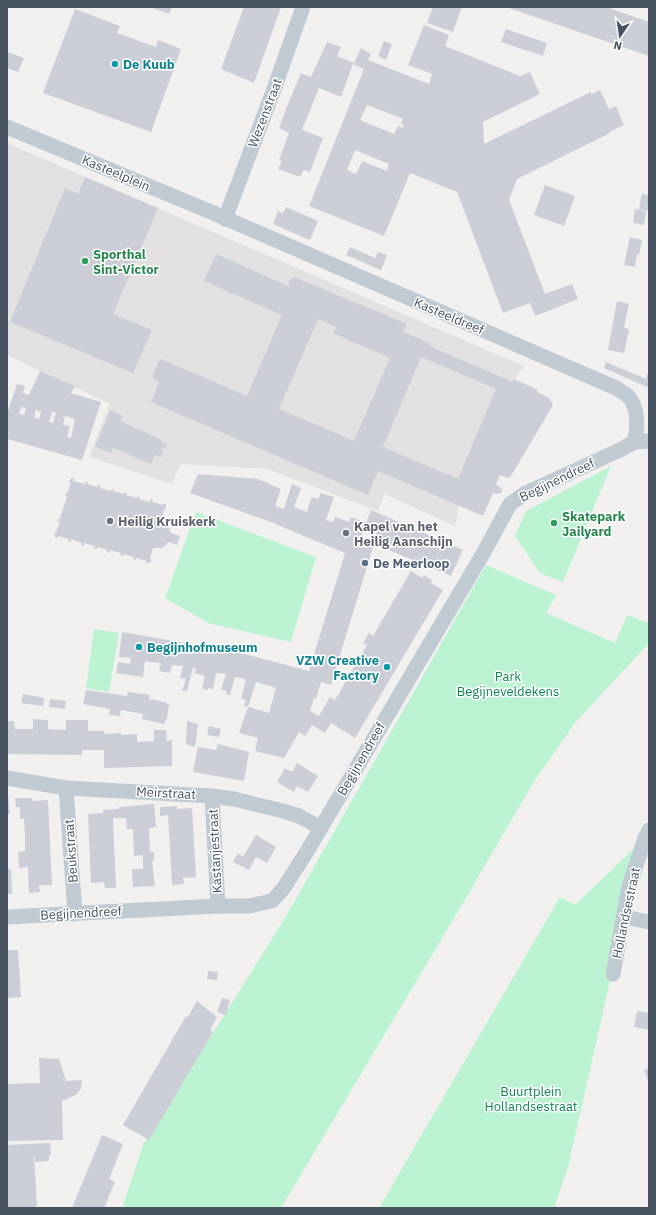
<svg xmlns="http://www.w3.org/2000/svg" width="656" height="1215" font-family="'IBM Plex Sans',sans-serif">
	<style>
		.education { fill: #e3e0e1 }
		.green { fill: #bbf3d2 }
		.building { fill: #cbced6; fill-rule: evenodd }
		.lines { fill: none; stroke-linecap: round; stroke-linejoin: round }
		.street { stroke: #bfcad3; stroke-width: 15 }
		.culture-dot { fill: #0f9aa8; stroke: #fff; stroke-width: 1.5 }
		.leisure-dot { fill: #2e9e5b; stroke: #fff; stroke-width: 1.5 }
		.worship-dot { fill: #6b7280; stroke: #fff; stroke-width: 1.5 }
		.service-dot { fill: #5c6f8a; stroke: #fff; stroke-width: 1.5 }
		.labels { text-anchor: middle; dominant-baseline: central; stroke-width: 3; stroke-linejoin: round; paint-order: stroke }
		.culture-label { font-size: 13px; font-weight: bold; fill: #0d838f; stroke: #fff; text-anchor: start }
		.street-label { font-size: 13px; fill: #46525f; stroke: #fff }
		.leisure-label { font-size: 13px; font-weight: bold; fill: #27864d; stroke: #fff; text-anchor: start }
		.worship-label { font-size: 13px; font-weight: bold; fill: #5b616d; stroke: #fff; text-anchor: start }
		.service-label { font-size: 13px; font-weight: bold; fill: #4e5e75; stroke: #fff; text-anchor: start }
		.park-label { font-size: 13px; fill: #0f874f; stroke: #fff }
	</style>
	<rect width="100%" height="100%" fill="#f2f0ef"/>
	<path class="education" d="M7,143L524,366L513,382L459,505L455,526L384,494L378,511L267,469L181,464L172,484L89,457L110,404L7,355Z"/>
	<g class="green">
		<path d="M611,466L563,582L540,573L515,536L526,511Z"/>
		<path d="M196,512L316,557L291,642L208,623L165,598Z"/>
		<path d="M486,565L556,595L546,613L615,643L627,615L649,623V643L575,723L533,783L460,908L281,1208H122L143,1145L285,918Z"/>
		<path d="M94,629L119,633L109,692L86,688Z"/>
		<path d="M645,838L624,919L568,1167L554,1208H379L560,897L575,905Z"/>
	</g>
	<g class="building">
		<path d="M150,7H172L169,14Z"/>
		<path d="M244,7H281L254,83L221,69Z"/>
		<path d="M433,7H462L453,32L427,23Z"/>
		<path d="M506,7H606L649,22V56Z"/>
		<path d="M75,9L120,26L117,33L156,47L158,40L181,49L151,132L43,93Z"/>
		<path d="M424,25L449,35L445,46L520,76L530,72L540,94L483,122L484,144L591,92V94L600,90L609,109L616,106L624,125L609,132L610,133L517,179L509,200L545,294L572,284L578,299L535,316L530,303L503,313L457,192L410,173L384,236L309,206L364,69L353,64L341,97L319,88L302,130L323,138L310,172L304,170L300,177L278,169L282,161L279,160L289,133L279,128L286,109L301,73L311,77L327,42L341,47L337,56L354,63L361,48L371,54L368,60L429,84L432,74L408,65ZM367,105L403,119L401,124L404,125L403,128L398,126L394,134L360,120ZM355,150L389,164L387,171L362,161L356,174L347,170Z"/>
		<path d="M506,29L547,43L543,56L501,42Z"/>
		<path d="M384,41L392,44L386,60L378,56Z"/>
		<path d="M7,52L24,58L18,72L7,68Z"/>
		<path d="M85,177L158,208L113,314L152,330L133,373L10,322L65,188L78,194Z"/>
		<path d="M545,185L575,196L564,226L534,215Z"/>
		<path d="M642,194L649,195V211L639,209Z"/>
		<path d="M286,207L318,221L310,240L273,224L278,211L283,213Z"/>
		<path d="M635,209L646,211L644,225L633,223Z"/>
		<path d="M630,237L642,240L639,255H637L635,267L624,265Z"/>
		<path d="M350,247L375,258L378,252L387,255L381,270L346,255Z"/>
		<path d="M216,254L290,287L288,283L290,280L294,277L407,324L403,332L430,343L429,346L513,382L514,379L538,390L537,392L549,398L553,405L511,476L508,478L500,475L496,484L502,489V492L498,494L493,493L483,516L378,471L368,495L151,402L159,382L154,379L153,374L159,361L161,359L247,396L282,315L204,281ZM318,319L336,327L333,333L390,358L354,441L279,409ZM421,357L496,389L458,479L383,447Z"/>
		<path d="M617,301L629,304L624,328L629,329L624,353L608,350Z"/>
		<path d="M606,362L646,379L649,368V388L604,368Z"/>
		<path d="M40,371L75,386L71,393L101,402L82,460L7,439V411H8L17,384L25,386L23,393L29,395ZM21,407L26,408L24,415L19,414ZM35,410L41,412L39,419L35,418ZM52,412L56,413L53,423L49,422ZM65,416L75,419L71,438L67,437L70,426L63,425Z"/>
		<path d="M110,410L123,416L120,421L162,440L161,442L167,444L164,449L162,448L161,450L163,451L161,457L155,455L151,464L113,448L111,453L95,447Z"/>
		<path d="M198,474L258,479L281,489L275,506L284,509L292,484L301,488L294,507L307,512L312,497L318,499L321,493L334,497L326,520L333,522L335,517L349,522L351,517L366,523L371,510L463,550L451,576L372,543L377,532L365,527L359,541L373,547L331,685L321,682L316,699L314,698L310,711L319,716L330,697L335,700L367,645L363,643L369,633L373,636L411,571L422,578L424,575L432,580L431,583L443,590L355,738L331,723L325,733L312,725L305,736L299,732L284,758L255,751L258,738L239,733L248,707L269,713L276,688L256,682L248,707L244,706L246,700L241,699L246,679L235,677L230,695L226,694L227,691L221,690L226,674L216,673L213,689L208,688V690L202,689L205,676L194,673L196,668H193L187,691H182L186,679L180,678L183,666L172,665L170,673L159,671L161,663L145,661L143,677L116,673L118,662L130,664L131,658L119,657L122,632L241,653L309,671L345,553L268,521L190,493Z"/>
		<path d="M72,478H74L73,481L85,484L86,481L88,482L87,484L98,487V485L101,486L100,488L111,491L112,489H114L113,491L124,494L125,492L127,493L126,495L137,498V496L140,497L139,499L150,502V499L153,500L152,502L163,505V504H166V509H164L162,520L168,525L171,533L180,536L177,545L169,542L162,548H153L150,559L152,560L149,563H146L147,561L136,558V560L133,559L134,557L123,554V556H120L121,553L110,550V553L107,552L108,550L97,547V549H94L95,546L84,543V546L81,545L82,543L71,539V542L68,541L69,539L58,536L57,538L55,537L54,532L56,533L60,521H57L58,519H60L67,496L65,495V493L67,494L71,482H68Z"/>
		<path d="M86,690L127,696L128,692L150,695L149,700L151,701V699L167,703L166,704H169L167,718L164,724L142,719L143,714L121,710L120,716L109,715L110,709L83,704Z"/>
		<path d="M23,694L44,698L43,706L21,703Z"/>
		<path d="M50,699L66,701L65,709L49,707Z"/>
		<path d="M33,719L48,720V729L66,730V720H88V731H104V734L121,733V735L137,734V742L154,741V730H166L167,741L172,740V766L104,768V750H82V755L7,754V721H14L15,729H33Z"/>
		<path d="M187,721L198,724L195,747L186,744Z"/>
		<path d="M209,726L221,729L219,737L207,735Z"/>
		<path d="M218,744L249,752L244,781L193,772L198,747L216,750Z"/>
		<path d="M297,763L318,776L308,792L297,786L294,792L277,782L285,768L292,772Z"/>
		<path d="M7,795H8L10,814H7Z"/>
		<path d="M15,798H32V801L48,800L52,885H39L40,892L29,893L28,867L19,868L18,852L25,851V835L24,819H20V807H16Z"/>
		<path d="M154,804L156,827L149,828L150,852H154V861H152L155,886L133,887L132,869H143V855L134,856L133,829H127L126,818H113L116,888H105L104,882L91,883L88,814L103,813V810L119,809V807Z"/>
		<path d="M177,806V809L192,808L196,877L183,878L184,884L172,885L168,815L160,816V807Z"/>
		<path d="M256,835L276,847L267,863L256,857L249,870L233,862L238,853L243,857Z"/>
		<path d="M7,869H11L12,894H7Z"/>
		<path d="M7,950H18L21,997L7,998Z"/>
		<path d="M208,971L218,972L217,980L207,979Z"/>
		<path d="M222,998L230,1000L226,1015L217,1012Z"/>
		<path d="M197,1001L217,1017L210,1030L213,1032L149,1140L123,1125L186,1016L188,1017Z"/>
		<path d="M637,1011L649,1013V1030L634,1027Z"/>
		<path d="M39,1058L59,1059L66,1081L82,1080L81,1088L77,1094L65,1100H62L63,1140L7,1141V1084L40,1083Z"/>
		<path d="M649,1068V1084L644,1070Z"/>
		<path d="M102,1135L123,1144L109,1179L115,1182L104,1208H72Z"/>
		<path d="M50,1143L51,1155H49V1161L35,1162V1156H34L37,1206L29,1208H7V1145Z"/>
	</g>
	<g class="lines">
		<g class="street">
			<path d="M7,127L211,212L616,388C619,390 624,393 627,395C639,407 638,428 634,442"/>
			<path d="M225,219L274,89L303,7"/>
			<path d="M7,778L66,788L212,796L234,799L283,811L299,816L321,828"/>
			<path d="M66,788L75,914"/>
			<path d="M212,796L218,906"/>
			<path d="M7,917L218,906H249L272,901L283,889L306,853L484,552L510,504L526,493L622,449L634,442L649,441"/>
			<path d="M624,917L649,922"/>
			<path d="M613,974L629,887L645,838L649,830"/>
		</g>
	</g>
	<g class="culture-dot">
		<circle cx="115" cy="64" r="4"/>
		<circle cx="139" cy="647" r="4"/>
		<circle cx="387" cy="667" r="4"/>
	</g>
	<g class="leisure-dot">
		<circle cx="85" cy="261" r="4"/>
		<circle cx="554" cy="523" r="4"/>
	</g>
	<g class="worship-dot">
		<circle cx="110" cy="521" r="4"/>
		<circle cx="346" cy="533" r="4"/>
	</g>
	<circle class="service-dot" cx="365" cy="563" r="4"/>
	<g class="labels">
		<g class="culture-label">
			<text x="123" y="64">De Kuub</text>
			<text x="147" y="647">Begijnhofmuseum</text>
			<text x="379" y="660" text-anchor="end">VZW Creative<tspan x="379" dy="15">Factory</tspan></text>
		</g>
		<g class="street-label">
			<text transform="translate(265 113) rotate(-69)">Wezenstraat</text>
			<text transform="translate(116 173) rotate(23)">Kasteelplein</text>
			<text transform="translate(449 316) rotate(23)">Kasteeldreef</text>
			<text transform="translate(557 480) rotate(-26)">Begijnendreef</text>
			<text transform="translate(361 759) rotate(-60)">Begijnendreef</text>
			<text transform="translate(166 793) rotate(3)">Meirstraat</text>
			<text transform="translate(71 851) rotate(-94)">Beukstraat</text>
			<text transform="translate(215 851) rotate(-93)">Kastanjestraat</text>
			<text transform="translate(81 913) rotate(-3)">Begijnendreef</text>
			<text transform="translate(626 913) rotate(-78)">Hollandsestraat</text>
		</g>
		<g class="leisure-label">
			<text x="93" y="254">Sporthal<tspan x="93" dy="15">Sint-Victor</tspan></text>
			<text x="562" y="516">Skatepark<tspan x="562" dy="15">Jailyard</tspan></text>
		</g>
		<g class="worship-label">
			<text x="118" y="521">Heilig Kruiskerk</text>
			<text x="354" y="526">Kapel van het<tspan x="354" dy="15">Heilig Aanschijn</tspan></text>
		</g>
		<g class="service-label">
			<text x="373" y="563">De Meerloop</text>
		</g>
		<g class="park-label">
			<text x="508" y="676">Park<tspan x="508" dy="15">Begijneveldekens</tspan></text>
			<text x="531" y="1091">Buurtplein<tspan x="531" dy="15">Hollandsestraat</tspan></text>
		</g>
	</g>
	<rect width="656" height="1215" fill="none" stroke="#46525f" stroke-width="16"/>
	<g transform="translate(620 36) rotate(193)" stroke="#ffffff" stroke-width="3" paint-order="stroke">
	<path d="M0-3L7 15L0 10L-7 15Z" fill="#46525f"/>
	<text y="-6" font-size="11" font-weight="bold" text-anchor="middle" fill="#46525f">N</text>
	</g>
</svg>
